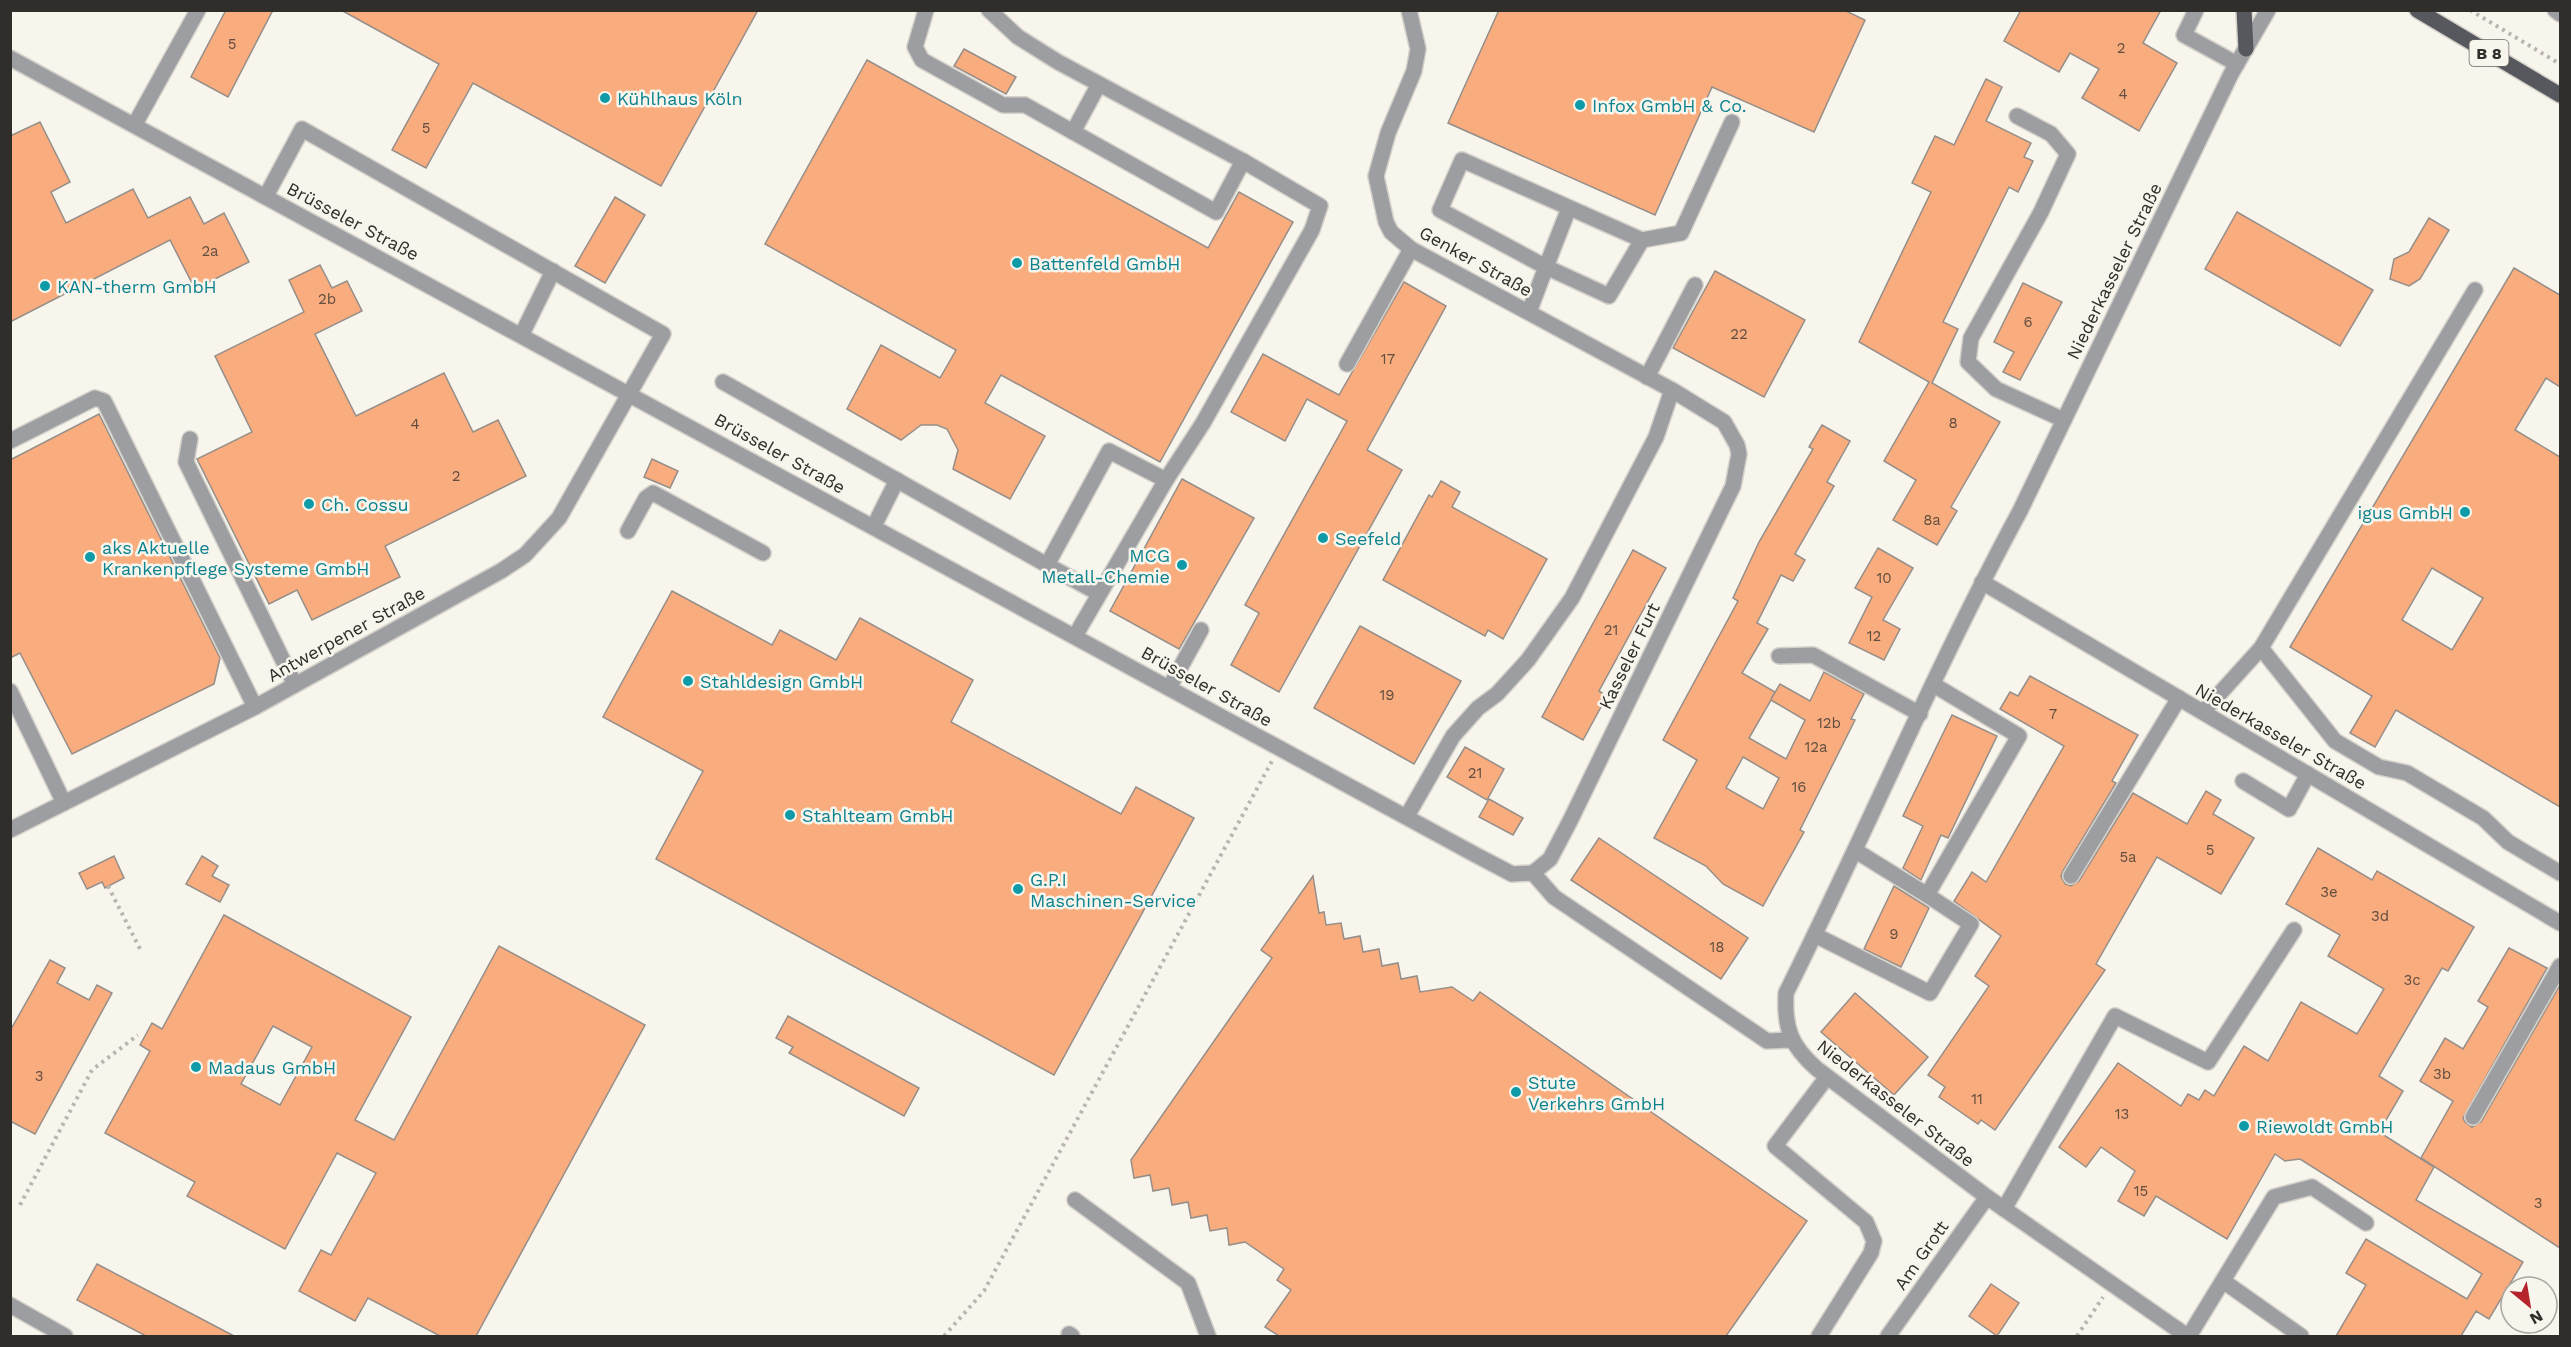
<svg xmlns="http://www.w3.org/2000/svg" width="2571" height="1347" font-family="'Work Sans',sans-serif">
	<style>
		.building { fill: #f9ad7e; stroke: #958e89; stroke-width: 1.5; fill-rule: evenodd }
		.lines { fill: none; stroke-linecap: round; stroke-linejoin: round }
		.minor-casing { stroke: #d4d1ca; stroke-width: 18 }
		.major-casing { stroke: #d4d1ca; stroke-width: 18 }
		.path { stroke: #b9b6b0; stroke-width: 4; stroke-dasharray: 3 4.5; stroke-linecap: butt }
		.minor { stroke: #9d9ea2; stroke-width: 15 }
		.major { stroke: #56585e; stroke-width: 15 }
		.culture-dot { fill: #0f9aa8; stroke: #f8f5ed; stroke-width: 2 }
		.labels { text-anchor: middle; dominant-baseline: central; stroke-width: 5; stroke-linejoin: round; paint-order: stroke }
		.number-label { font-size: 15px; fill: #624e40 }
		.shield { fill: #f8f5ed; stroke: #6c6a65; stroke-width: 1.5 }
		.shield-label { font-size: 16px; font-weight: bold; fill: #302e2b }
		.culture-label { font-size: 18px; fill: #0d838f; stroke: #f8f5ed; text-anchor: start }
		.street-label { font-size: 18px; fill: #302e2b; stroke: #f8f5ed }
	</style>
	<rect width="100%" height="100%" fill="#f8f5ed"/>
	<g class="building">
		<path d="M226,10H273L228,97L191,77Z"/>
		<path d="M341,10H758L661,186L473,83L426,168L392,150L439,64Z"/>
		<path d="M1499,10H1844L1865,20L1814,132L1712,87L1655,215L1448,123Z"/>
		<path d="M2021,10H2161L2143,43L2177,63L2139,131L2082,98L2099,69L2070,53L2059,72L2004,41Z"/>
		<path d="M964,49L1016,77L1006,94L954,66Z"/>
		<path d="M867,60L1208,248L1239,192L1293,222L1160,462L1001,375L985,403L1045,436L1010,499L953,469L958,450L947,429L937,425H921L901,440L847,409L881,345L940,378L956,350L765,244Z"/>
		<path d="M1986,79L2002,87L1986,121L2031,143L2024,157L2033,161L2018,192L2009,187L1943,322L1958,329L1932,383L2000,422L1951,507L1957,511L1937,545L1893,520L1916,480L1884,461L1929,382L1859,342L1931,192L1912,183L1935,136L1954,145Z"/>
		<path d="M40,122L70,182L51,192L66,223L133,189L148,218L190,197L204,224L224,213L249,262L195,289L170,240L10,322V136Z"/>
		<path d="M615,197L645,215L605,283L575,266Z"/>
		<path d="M2237,212L2373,290L2340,346L2205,269Z"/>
		<path d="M2429,218L2449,230L2420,279L2409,286L2390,279L2394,259L2409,252Z"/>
		<path d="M320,265L332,288L347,281L362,311L315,334L356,416L444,373L473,432L498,420L526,476L385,546L400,577L312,620L297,590L269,604L197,459L252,432L215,356L304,312L289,280Z"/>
		<path d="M2514,268L2560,295V387L2546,378L2515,430L2560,457V807L2396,710L2375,747L2350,733L2372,696L2290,647ZM2432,568L2483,598L2452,650L2402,620Z"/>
		<path d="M1715,271L1805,320L1764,397L1673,348Z"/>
		<path d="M1404,282L1446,306L1367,450L1402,470L1279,692L1231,665L1259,613L1245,605L1347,421L1307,399L1285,441L1231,412L1263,354L1339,395Z"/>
		<path d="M2023,283L2062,302L2020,380L2003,372L2014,352L1994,342Z"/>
		<path d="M99,414L220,658L214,684L72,754L20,653L10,658V460Z"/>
		<path d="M1822,425L1850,441L1827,482L1834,486L1795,554L1805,560L1793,581L1781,575L1757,623L1768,629L1742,673L1775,692L1771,699L1780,684L1810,701L1824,672L1864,694L1851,719L1855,720L1800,830L1804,832L1763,906L1723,884L1706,866L1654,838L1697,760L1663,740L1738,601L1733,598L1759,542L1813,449L1809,447ZM1771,700L1805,720L1786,759L1749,738ZM1743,757L1779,778L1763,809L1726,788Z"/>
		<path d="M652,459L678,471L670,488L644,477Z"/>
		<path d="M1182,479L1254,518L1179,649L1110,611Z"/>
		<path d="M1441,481L1460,492L1452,507L1547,559L1503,639L1488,630L1485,636L1383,580L1429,495L1432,497Z"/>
		<path d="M1878,548L1913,568L1883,620L1900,629L1884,660L1849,643L1872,597L1855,588Z"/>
		<path d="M1633,550L1666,568L1599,691L1607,696L1583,740L1542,717Z"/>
		<path d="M672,591L772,645L780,630L836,660L860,618L973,680L951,722L1121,814L1136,787L1194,818L1054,1075L656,859L703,771L603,717Z"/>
		<path d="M1360,626L1461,681L1414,764L1314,708Z"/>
		<path d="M2030,676L2138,735L2112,781L2116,783L2063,871L2061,876L2065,884L2071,886L2079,881L2133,793L2187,824L2206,791L2221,800L2213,814L2254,838L2221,894L2157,857L2096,964L2105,970L1995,1130L1981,1120L1978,1124L1939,1097L1945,1087L1928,1075L1989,986L1975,976L2001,936L1954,901L1972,872L1986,882L2064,746L2000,709L2010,692L2018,696Z"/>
		<path d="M1952,715L1997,736L1948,838L1941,835L1921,880L1903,868L1923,826L1903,816Z"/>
		<path d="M1465,747L1504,769L1487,800L1447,777Z"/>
		<path d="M1489,799L1523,818L1513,835L1479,817Z"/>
		<path d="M1599,838L1748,938L1721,979L1571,880Z"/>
		<path d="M2318,848L2372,880L2377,871L2474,927L2448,971L2442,968L2379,1076L2403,1091L2379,1132L2434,1167L2416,1200L2523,1262L2489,1319L2476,1311L2461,1336H2336L2366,1285L2346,1273L2366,1239L2467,1299L2482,1274L2300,1159L2285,1161L2275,1154L2227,1239L2156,1196L2144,1216L2118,1201L2135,1171L2101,1147L2086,1167L2059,1147L2118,1063L2181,1106L2188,1094L2199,1100L2205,1090L2214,1096L2244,1046L2268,1061L2301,1002L2357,1034L2384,989L2328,956L2340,935L2286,904Z"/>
		<path d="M114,856L124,878L105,888L102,882L87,889L79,873Z"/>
		<path d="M202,856L218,866L212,876L229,885L220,902L186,884Z"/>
		<path d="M1313,876L1319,913L1324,912L1326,925L1341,923L1344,939L1360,936L1363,952L1379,949L1382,966L1398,963L1401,979L1417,976L1420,992L1452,987L1473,1001L1480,992L1807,1221L1726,1336H1279L1265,1327L1291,1290L1277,1280L1284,1269L1245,1242L1229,1245L1227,1228L1210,1231L1207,1215L1191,1218L1188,1202L1172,1205L1169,1188L1153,1191L1150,1175L1134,1178L1131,1160L1272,958L1261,950Z"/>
		<path d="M1894,886L1929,908L1901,967L1864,949Z"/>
		<path d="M224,915L411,1017L355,1120L394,1140L499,946L645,1025L476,1336H440L368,1298L355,1321L299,1291L321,1250L331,1255L376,1173L337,1153L285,1249L187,1196L195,1182L105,1133L150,1051L140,1045L152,1023L162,1029ZM273,1026L312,1047L280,1105L241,1084Z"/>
		<path d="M2509,948L2547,968L2463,1118L2465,1122L2472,1127L2481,1122L2560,985V1248L2421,1158L2453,1101L2420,1081L2445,1038L2463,1049L2488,1007L2478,1001Z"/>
		<path d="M50,960L65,968L57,983L89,1000L97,985L112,993L35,1134L10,1121V1031Z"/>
		<path d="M1855,993L1928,1057L1894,1095L1821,1032Z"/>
		<path d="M788,1016L919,1088L904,1116L789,1053L793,1047L776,1038Z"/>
		<path d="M97,1264L234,1336H146L77,1300Z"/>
		<path d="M1991,1284L2019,1303L1997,1336L1969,1316Z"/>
	</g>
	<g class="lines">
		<g class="minor-casing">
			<g id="minor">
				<path d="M926,10L915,47L922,60L1003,105H1025L1216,212L1243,161"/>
				<path d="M989,10L1018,37L1058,62L1243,161L1320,206L1312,230L1203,423L1166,480"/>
				<path d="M1409,10L1418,49L1414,71L1388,133L1376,176L1386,222L1391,232L1411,249L1672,390L1724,422L1737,445L1739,454L1733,486L1570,821L1550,859L1533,873"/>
				<path d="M2196,10L2184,35L2237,64"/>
				<path d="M2555,10L2560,14"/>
				<path d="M10,58L1474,854L1512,874L1533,873"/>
				<path d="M2017,116L2051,134L2068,154L2041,212L1971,338L1968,362L1996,389L2064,420"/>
				<path d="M135,124L198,10"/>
				<path d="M1073,132L1099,84"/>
				<path d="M1642,240L1681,233L1732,122"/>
				<path d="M1529,312L1546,267L1609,296L1642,240L1462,160L1440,210L1546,267L1569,208"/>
				<path d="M522,334L553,271"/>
				<path d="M1347,364L1411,249"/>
				<path d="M1647,377L1695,285"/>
				<path d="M723,382L1047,565"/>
				<path d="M190,439L186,462L295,685"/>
				<path d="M10,441L95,398L104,401L255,707"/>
				<path d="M874,526L897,480"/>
				<path d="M628,531L646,498L653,493L763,553"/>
				<path d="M1982,582L2560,923"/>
				<path d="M1075,636L1166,480L1109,451L1047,565L1098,593"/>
				<path d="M2261,648L2335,741L2379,767L2407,773L2483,818L2508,842L2560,873"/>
				<path d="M1779,656L1813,655L1920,714"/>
				<path d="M1169,688L1201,630"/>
				<path d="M10,691L64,803"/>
				<path d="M2203,712L2261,648L2475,290"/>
				<path d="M2243,781L2289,809L2308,774"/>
				<path d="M1407,816L1453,736L1478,708L1497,694L1528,660L1572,598L1656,437L1672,390"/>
				<path d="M10,830L255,707L501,571L525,555L559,518L663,334L302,129L266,196"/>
				<path d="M1856,851L1927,895L2019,736L1934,685"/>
				<path d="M1533,873L1554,897L1767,1041L1791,1040"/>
				<path d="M2071,876L2179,698"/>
				<path d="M1815,935L1930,993L1971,924L1927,895"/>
				<path d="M2473,1117L2560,966"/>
				<path d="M1075,1200L1188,1283L1208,1336"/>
				<path d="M2004,1209L2115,1016L2208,1062L2294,930"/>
				<path d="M2223,1281L2301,1336"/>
				<path d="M10,1305L65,1336"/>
				<path d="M1069,1334L1072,1336"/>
				<path d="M1819,1336L1871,1253L1874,1241L1866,1222L1775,1146L1827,1077"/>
				<path d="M1888,1336L1987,1197"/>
				<path d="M2187,1336L1987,1197L1817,1069C1791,1046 1784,1029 1786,993C1866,833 1935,668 2020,511L2231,74L2268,10"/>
				<path d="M2189,1336L2274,1197L2312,1187L2366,1223"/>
			</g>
		</g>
		<g class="major-casing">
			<g id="major">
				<path d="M2244,10L2246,49"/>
				<path d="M2417,10L2560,95"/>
			</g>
		</g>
		<g class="path">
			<path d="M2470,10L2560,64"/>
			<path d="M108,886L140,949"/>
			<path d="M20,1205L92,1070L138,1035"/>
			<path d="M944,1336L984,1291L1272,761"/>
			<path d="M2077,1336L2103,1297"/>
		</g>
		<use href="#minor" class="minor"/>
		<use href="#major" class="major"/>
	</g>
	<g class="culture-dot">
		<circle cx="605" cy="98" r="6"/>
		<circle cx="1580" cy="105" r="6"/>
		<circle cx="1017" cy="263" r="6"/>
		<circle cx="45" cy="286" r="6"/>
		<circle cx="309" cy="504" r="6"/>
		<circle cx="2465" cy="512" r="6"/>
		<circle cx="1323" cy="538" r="6"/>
		<circle cx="90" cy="557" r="6"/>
		<circle cx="1182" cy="565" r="6"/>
		<circle cx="688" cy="681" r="6"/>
		<circle cx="790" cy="815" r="6"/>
		<circle cx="1018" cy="889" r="6"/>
		<circle cx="196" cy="1067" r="6"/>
		<circle cx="1516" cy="1092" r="6"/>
		<circle cx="2244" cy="1126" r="6"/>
	</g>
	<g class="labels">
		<g class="number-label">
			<text x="232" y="44">5</text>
			<text x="2121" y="48">2</text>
			<text x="2123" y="94">4</text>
			<text x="426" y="128">5</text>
			<text x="210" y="251">2a</text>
			<text x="327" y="299">2b</text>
			<text x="2028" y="322">6</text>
			<text x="1739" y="334">22</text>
			<text x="1388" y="359">17</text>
			<text x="1953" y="423">8</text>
			<text x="415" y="424">4</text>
			<text x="456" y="476">2</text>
			<text x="1932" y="520">8a</text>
			<text x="1884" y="578">10</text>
			<text x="1611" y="630">21</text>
			<text x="1874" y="636">12</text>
			<text x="1387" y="695">19</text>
			<text x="2053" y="714">7</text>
			<text x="1829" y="723">12b</text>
			<text x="1816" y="747">12a</text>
			<text x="1475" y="773">21</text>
			<text x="1799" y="787">16</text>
			<text x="2210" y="850">5</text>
			<text x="2128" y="857">5a</text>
			<text x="2329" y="892">3e</text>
			<text x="2380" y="916">3d</text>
			<text x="1894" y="934">9</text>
			<text x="1717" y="947">18</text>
			<text x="2412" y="980">3c</text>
			<text x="2442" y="1074">3b</text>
			<text x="39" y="1076">3</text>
			<text x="1977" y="1099">11</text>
			<text x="2122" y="1114">13</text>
			<text x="2141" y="1191">15</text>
			<text x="2538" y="1203">3</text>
		</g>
		<rect class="shield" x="2469.5" y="40" width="39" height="26" rx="4.5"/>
		<g class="shield-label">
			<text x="2489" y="53">B 8</text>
		</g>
		<g class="culture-label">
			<text x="617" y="98">Kühlhaus Köln</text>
			<text x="1592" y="105">Infox GmbH &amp; Co.</text>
			<text x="1029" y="263">Battenfeld GmbH</text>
			<text x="57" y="286">KAN-therm GmbH</text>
			<text x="321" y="504">Ch. Cossu</text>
			<text x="2453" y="512" text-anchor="end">igus GmbH</text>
			<text x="1335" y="538">Seefeld</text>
			<text x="102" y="547">aks Aktuelle<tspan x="102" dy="21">Krankenpflege Systeme GmbH</tspan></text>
			<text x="1170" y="555" text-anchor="end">MCG<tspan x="1170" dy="21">Metall-Chemie</tspan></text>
			<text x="700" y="681">Stahldesign GmbH</text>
			<text x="802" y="815">Stahlteam GmbH</text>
			<text x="1030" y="879">G.P.I<tspan x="1030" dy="21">Maschinen-Service</tspan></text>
			<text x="208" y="1067">Madaus GmbH</text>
			<text x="1528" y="1082">Stute<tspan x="1528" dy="21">Verkehrs GmbH</tspan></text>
			<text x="2256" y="1126">Riewoldt GmbH</text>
		</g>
		<g class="street-label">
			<text transform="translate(353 221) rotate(28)">Brüsseler Straße</text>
			<text transform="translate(1476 261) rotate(29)">Genker Straße</text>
			<text transform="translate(2114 271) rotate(-64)">Niederkasseler Straße</text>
			<text transform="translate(780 453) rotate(29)">Brüsseler Straße</text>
			<text transform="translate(346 634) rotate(-29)">Antwerpener Straße</text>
			<text transform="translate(1629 656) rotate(-64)">Kasseler Furt</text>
			<text transform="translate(1207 686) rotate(29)">Brüsseler Straße</text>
			<text transform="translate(2281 736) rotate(30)">Niederkasseler Straße</text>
			<text transform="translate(1896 1103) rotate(38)">Niederkasseler Straße</text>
			<text transform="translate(1921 1255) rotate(-55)">Am Grott</text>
		</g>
	</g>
	<rect width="2571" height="1347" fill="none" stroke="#302e2b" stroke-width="24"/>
	<g transform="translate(2529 1305) rotate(150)"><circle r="28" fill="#f8f5ed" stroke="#a8a59f" stroke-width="1.5"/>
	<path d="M0-4.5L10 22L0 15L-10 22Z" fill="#b5232d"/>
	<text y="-9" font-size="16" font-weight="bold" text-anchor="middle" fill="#302e2b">N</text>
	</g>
</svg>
